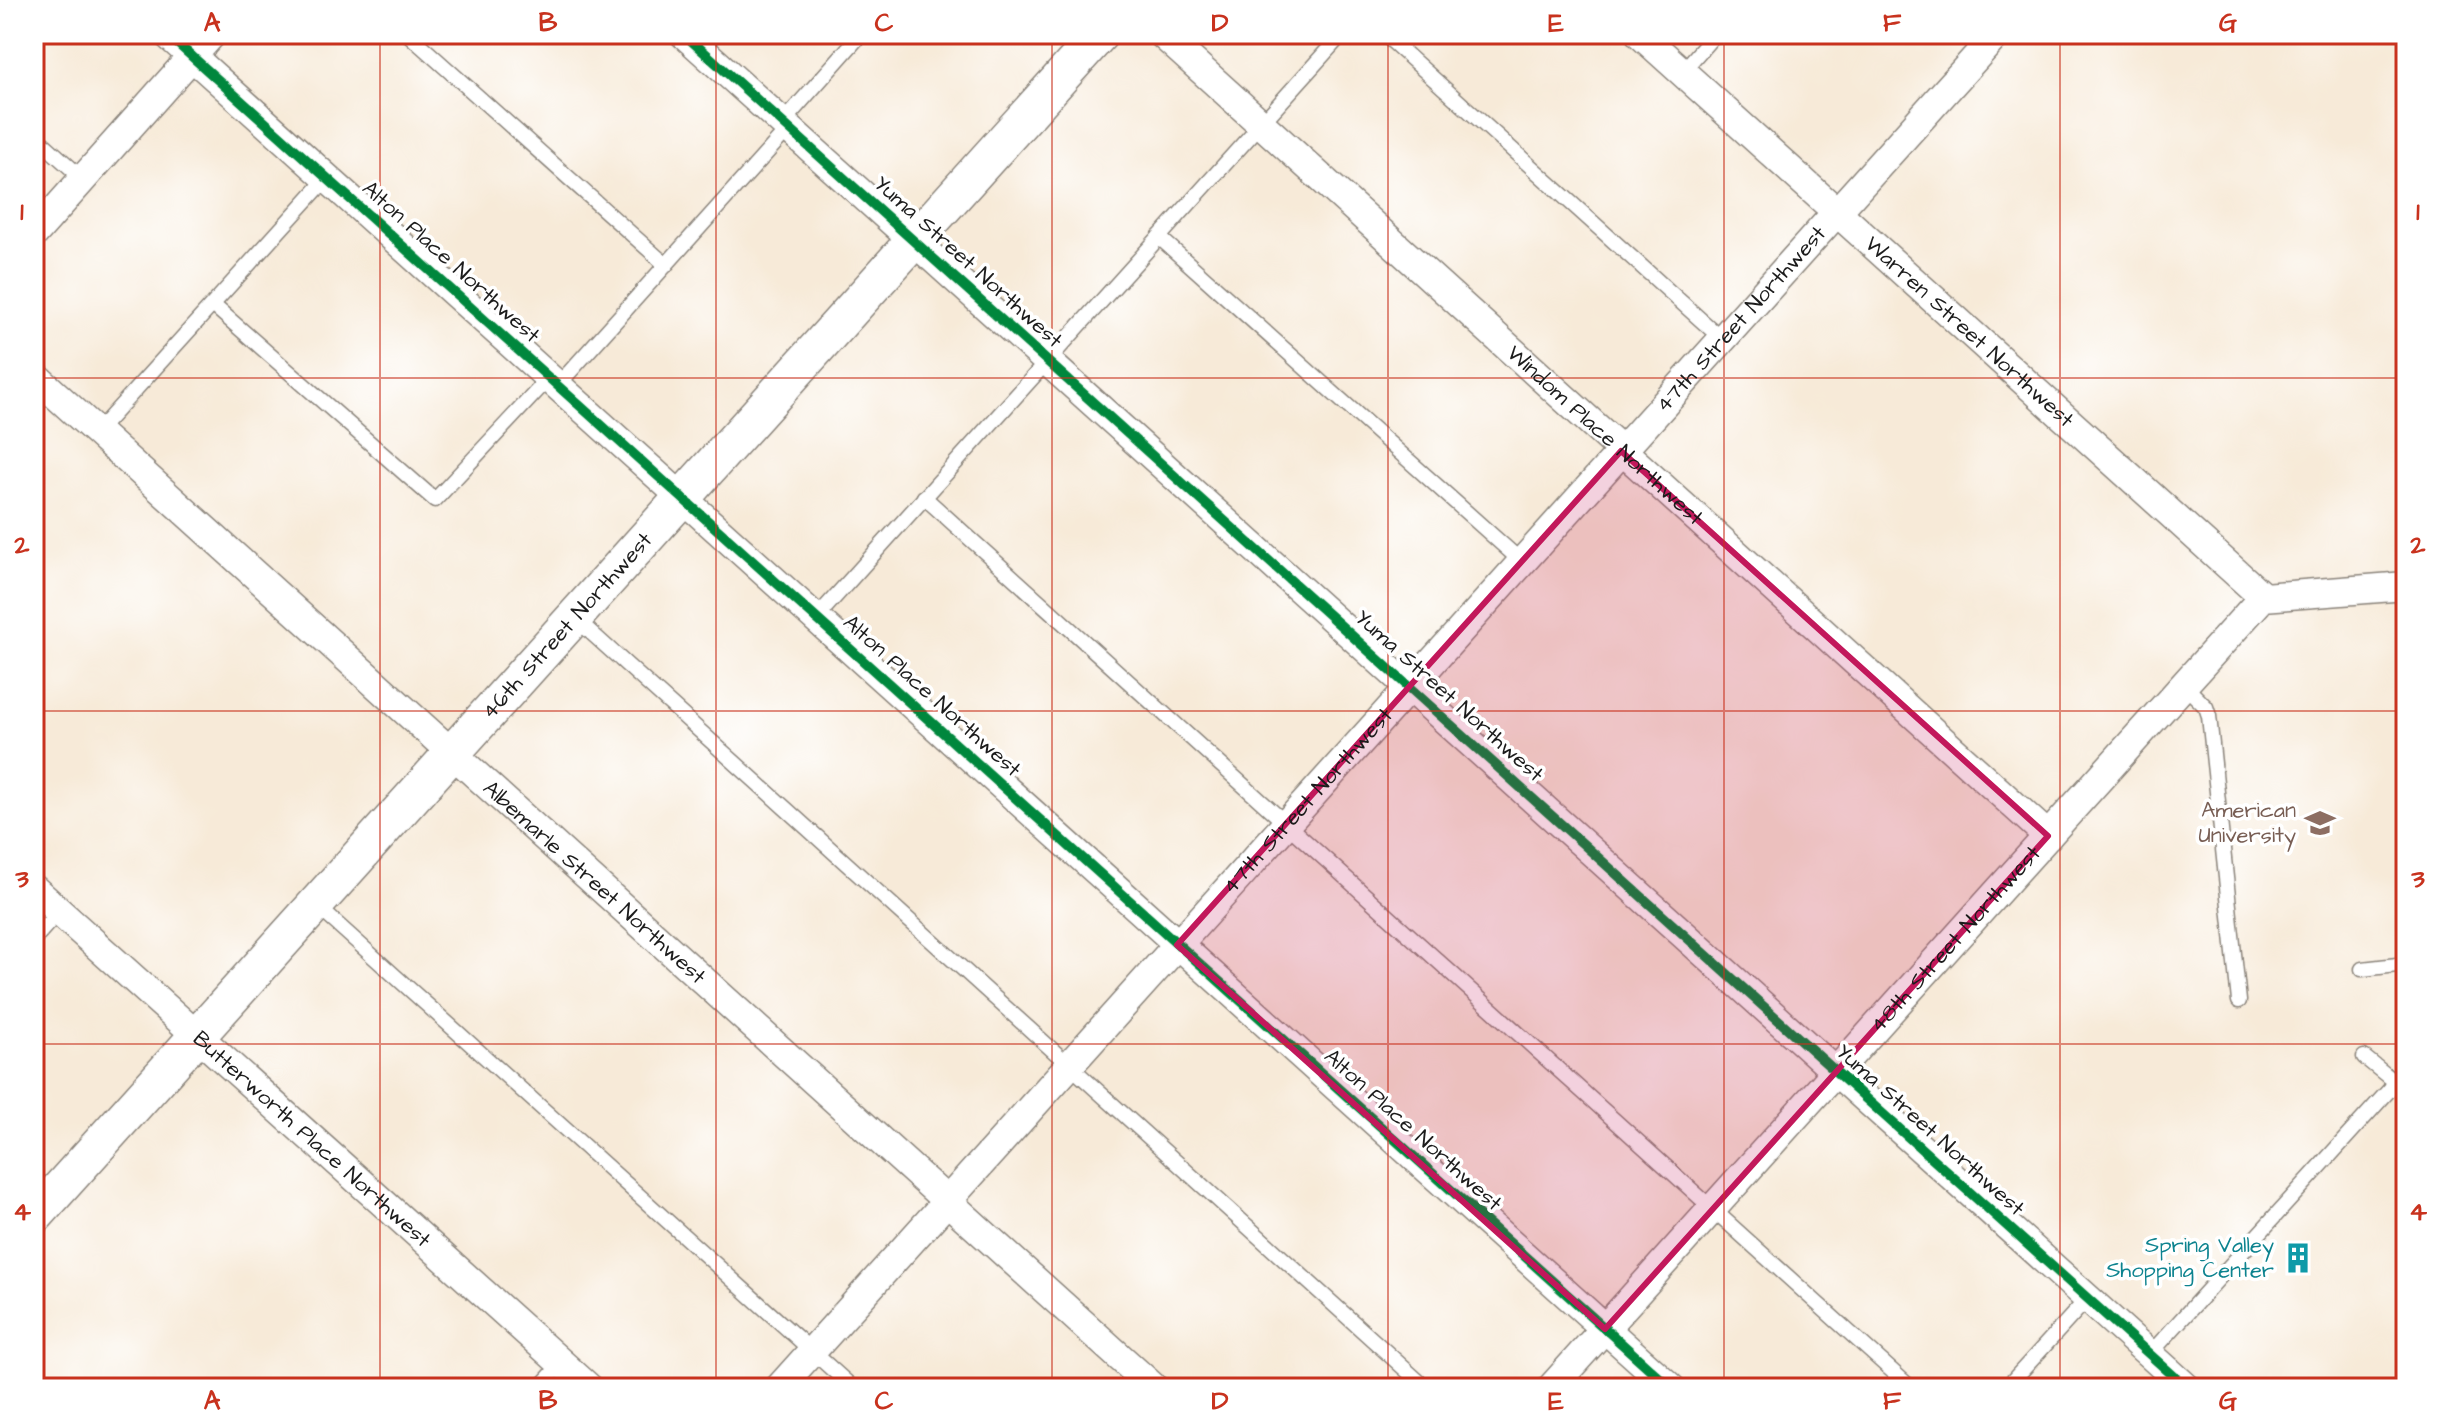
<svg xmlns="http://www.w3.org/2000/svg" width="2440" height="1422" font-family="'Architects Daughter',sans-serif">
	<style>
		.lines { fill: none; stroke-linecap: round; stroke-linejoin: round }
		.service-casing { stroke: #8a837a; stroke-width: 17 }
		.minor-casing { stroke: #8a837a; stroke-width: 31 }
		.tertiary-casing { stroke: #8a837a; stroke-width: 39 }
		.path { stroke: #8a837a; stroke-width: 5; stroke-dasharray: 2 6; stroke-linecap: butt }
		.service { stroke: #fff; stroke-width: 14 }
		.minor { stroke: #fff; stroke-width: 28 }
		.tertiary { stroke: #fff; stroke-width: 36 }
		.cycleway-casing { stroke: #fff; stroke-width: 15 }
		.cycleway { stroke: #00873e; stroke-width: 10 }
		.marked { fill: #c2185b; fill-opacity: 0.2; stroke: #c2185b; stroke-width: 6; stroke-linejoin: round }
		.grid { fill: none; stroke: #c8321e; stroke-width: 2; stroke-opacity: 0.55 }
		.labels { text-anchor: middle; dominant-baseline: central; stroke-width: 7; stroke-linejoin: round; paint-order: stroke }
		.street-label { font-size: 22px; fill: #1c1c1c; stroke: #fff }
		.education-label { font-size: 22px; fill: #785e54; stroke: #fff; text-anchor: end }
		.culture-label { font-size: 22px; fill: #0d838f; stroke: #fff; text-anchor: end }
		.neatline { fill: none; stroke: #c8321e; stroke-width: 3 }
		.grid-label { font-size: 26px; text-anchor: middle; font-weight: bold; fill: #c8321e }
	</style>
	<rect width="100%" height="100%" fill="#fff"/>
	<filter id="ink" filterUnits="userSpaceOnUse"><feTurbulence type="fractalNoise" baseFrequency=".0125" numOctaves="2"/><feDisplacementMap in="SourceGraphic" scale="16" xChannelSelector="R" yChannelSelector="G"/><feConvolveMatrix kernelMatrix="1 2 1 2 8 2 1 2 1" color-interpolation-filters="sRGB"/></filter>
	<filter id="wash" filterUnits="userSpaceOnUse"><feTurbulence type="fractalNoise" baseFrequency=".006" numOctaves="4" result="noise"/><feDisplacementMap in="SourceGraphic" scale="32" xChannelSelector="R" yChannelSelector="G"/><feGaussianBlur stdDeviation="1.8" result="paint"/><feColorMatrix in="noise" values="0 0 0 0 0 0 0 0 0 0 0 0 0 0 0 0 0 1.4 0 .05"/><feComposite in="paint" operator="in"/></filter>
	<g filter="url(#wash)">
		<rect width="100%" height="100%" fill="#f7ead8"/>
	</g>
	<g filter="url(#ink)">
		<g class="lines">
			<g class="service-casing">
				<g id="service">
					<path d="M408,34L666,265"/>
					<path d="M1384,34L1722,339"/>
					<path d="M1682,72L1715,34"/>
					<path d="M783,122L861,34"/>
					<path d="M34,135L83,179"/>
					<path d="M1159,237L1522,562"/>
					<path d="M213,305L435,500L549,378"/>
					<path d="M558,385L789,128"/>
					<path d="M97,432L327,178"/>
					<path d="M924,497L1911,1388"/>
					<path d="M575,618L1426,1388"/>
					<path d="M816,618L1342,34"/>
					<path d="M2184,685L2206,707L2209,716L2239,1001"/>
					<path d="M316,905L853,1388"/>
					<path d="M34,939L59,911"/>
					<path d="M2362,969L2406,964"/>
					<path d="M2364,1057L2396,1083"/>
					<path d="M2150,1354L2402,1076H2406"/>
					<path d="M539,1388L561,1364"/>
					<path d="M2006,1388L2088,1298"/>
				</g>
			</g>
			<g class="minor-casing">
				<g id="minor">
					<path d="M167,34L1671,1388"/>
					<path d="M684,34L2187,1388"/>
					<path id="s1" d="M1162,34L2048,836"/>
					<path id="s2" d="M1640,34L2263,597"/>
					<path d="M34,234L212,34"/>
					<path id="s3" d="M34,375L1154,1388"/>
					<path id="s4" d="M34,889L589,1388"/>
					<path id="s5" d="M779,1388L1997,34"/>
					<path id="s6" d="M1551,1388L2263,597L2406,586"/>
				</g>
			</g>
			<g class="tertiary-casing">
				<g id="tertiary">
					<path id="s7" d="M34,1217L1100,34"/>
				</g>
			</g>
			<path class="path" d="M2404,617L2406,630"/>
			<use href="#service" class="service"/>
			<use href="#minor" class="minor"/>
			<use href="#tertiary" class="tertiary"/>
			<g class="cycleway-casing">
				<g id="cycleway">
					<path d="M167,34L1671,1388"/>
					<path d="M684,34L2187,1388"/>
				</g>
			</g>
			<use href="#cycleway" class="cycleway"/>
		</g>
	</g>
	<path class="marked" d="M1621,451L2048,836L1605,1329L1177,945Z"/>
	<path class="grid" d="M380,34V1388M716,34V1388M1052,34V1388M1388,34V1388M1724,34V1388M2060,34V1388M34,378H2406M34,711H2406M34,1044H2406"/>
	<defs>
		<g id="university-bare" transform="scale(2.4)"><path d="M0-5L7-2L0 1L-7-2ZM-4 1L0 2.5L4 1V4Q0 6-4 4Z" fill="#8d6e63" stroke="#fff" stroke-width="2.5" paint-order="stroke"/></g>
		<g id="building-bare" transform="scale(2.4)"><path d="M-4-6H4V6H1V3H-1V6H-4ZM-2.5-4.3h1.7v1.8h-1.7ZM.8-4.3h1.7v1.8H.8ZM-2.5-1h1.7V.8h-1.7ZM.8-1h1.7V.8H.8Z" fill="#0f9aa8" stroke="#fff" stroke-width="2.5" paint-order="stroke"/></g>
	</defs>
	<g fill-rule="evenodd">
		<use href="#university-bare" x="2320" y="823"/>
		<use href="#building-bare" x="2298" y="1258"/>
	</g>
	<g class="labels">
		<g class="street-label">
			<text transform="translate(451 262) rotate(42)">Alton Place Northwest</text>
			<text transform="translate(968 262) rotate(42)">Yuma Street Northwest</text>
			<text stroke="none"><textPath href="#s5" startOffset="1438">47th Street Northwest</textPath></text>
			<text stroke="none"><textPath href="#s2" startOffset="444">Warren Street Northwest</textPath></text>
			<text stroke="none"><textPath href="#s1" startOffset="598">Windom Place Northwest</textPath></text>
			<text stroke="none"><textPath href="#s7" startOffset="796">46th Street Northwest</textPath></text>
			<text transform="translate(932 696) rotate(42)">Alton Place Northwest</text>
			<text transform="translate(1449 696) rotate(42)">Yuma Street Northwest</text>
			<text stroke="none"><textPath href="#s5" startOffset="790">47th Street Northwest</textPath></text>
			<text stroke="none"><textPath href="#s3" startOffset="756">Albemarle Street Northwest</textPath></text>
			<text stroke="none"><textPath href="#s6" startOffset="604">48th Street Northwest</textPath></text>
			<text transform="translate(1413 1130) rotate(42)">Alton Place Northwest</text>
			<text transform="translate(1930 1130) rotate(42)">Yuma Street Northwest</text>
			<text stroke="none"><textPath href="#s4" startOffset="374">Butterworth Place Northwest</textPath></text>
		</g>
		<g class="education-label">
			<text x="2296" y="810">American<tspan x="2296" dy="25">University</tspan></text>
		</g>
		<g class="culture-label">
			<text x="2274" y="1245">Spring Valley<tspan x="2274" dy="25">Shopping Center</tspan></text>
		</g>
	</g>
	<rect width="2440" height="1422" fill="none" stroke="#fff" stroke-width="88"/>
	<rect x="44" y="44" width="2352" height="1334" class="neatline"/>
	<g class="grid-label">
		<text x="212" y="31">A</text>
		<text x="548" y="31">B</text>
		<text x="884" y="31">C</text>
		<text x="1220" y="31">D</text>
		<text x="1556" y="31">E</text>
		<text x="1892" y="31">F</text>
		<text x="2228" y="31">G</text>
		<text x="22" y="220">1</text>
		<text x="2418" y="220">1</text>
		<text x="22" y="553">2</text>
		<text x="2418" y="553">2</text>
		<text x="22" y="887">3</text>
		<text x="2418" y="887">3</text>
		<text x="22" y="1220">4</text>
		<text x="2418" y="1220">4</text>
		<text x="212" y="1409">A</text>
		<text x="548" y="1409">B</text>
		<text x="884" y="1409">C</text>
		<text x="1220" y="1409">D</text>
		<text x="1556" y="1409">E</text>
		<text x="1892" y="1409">F</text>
		<text x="2228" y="1409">G</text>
	</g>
</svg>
